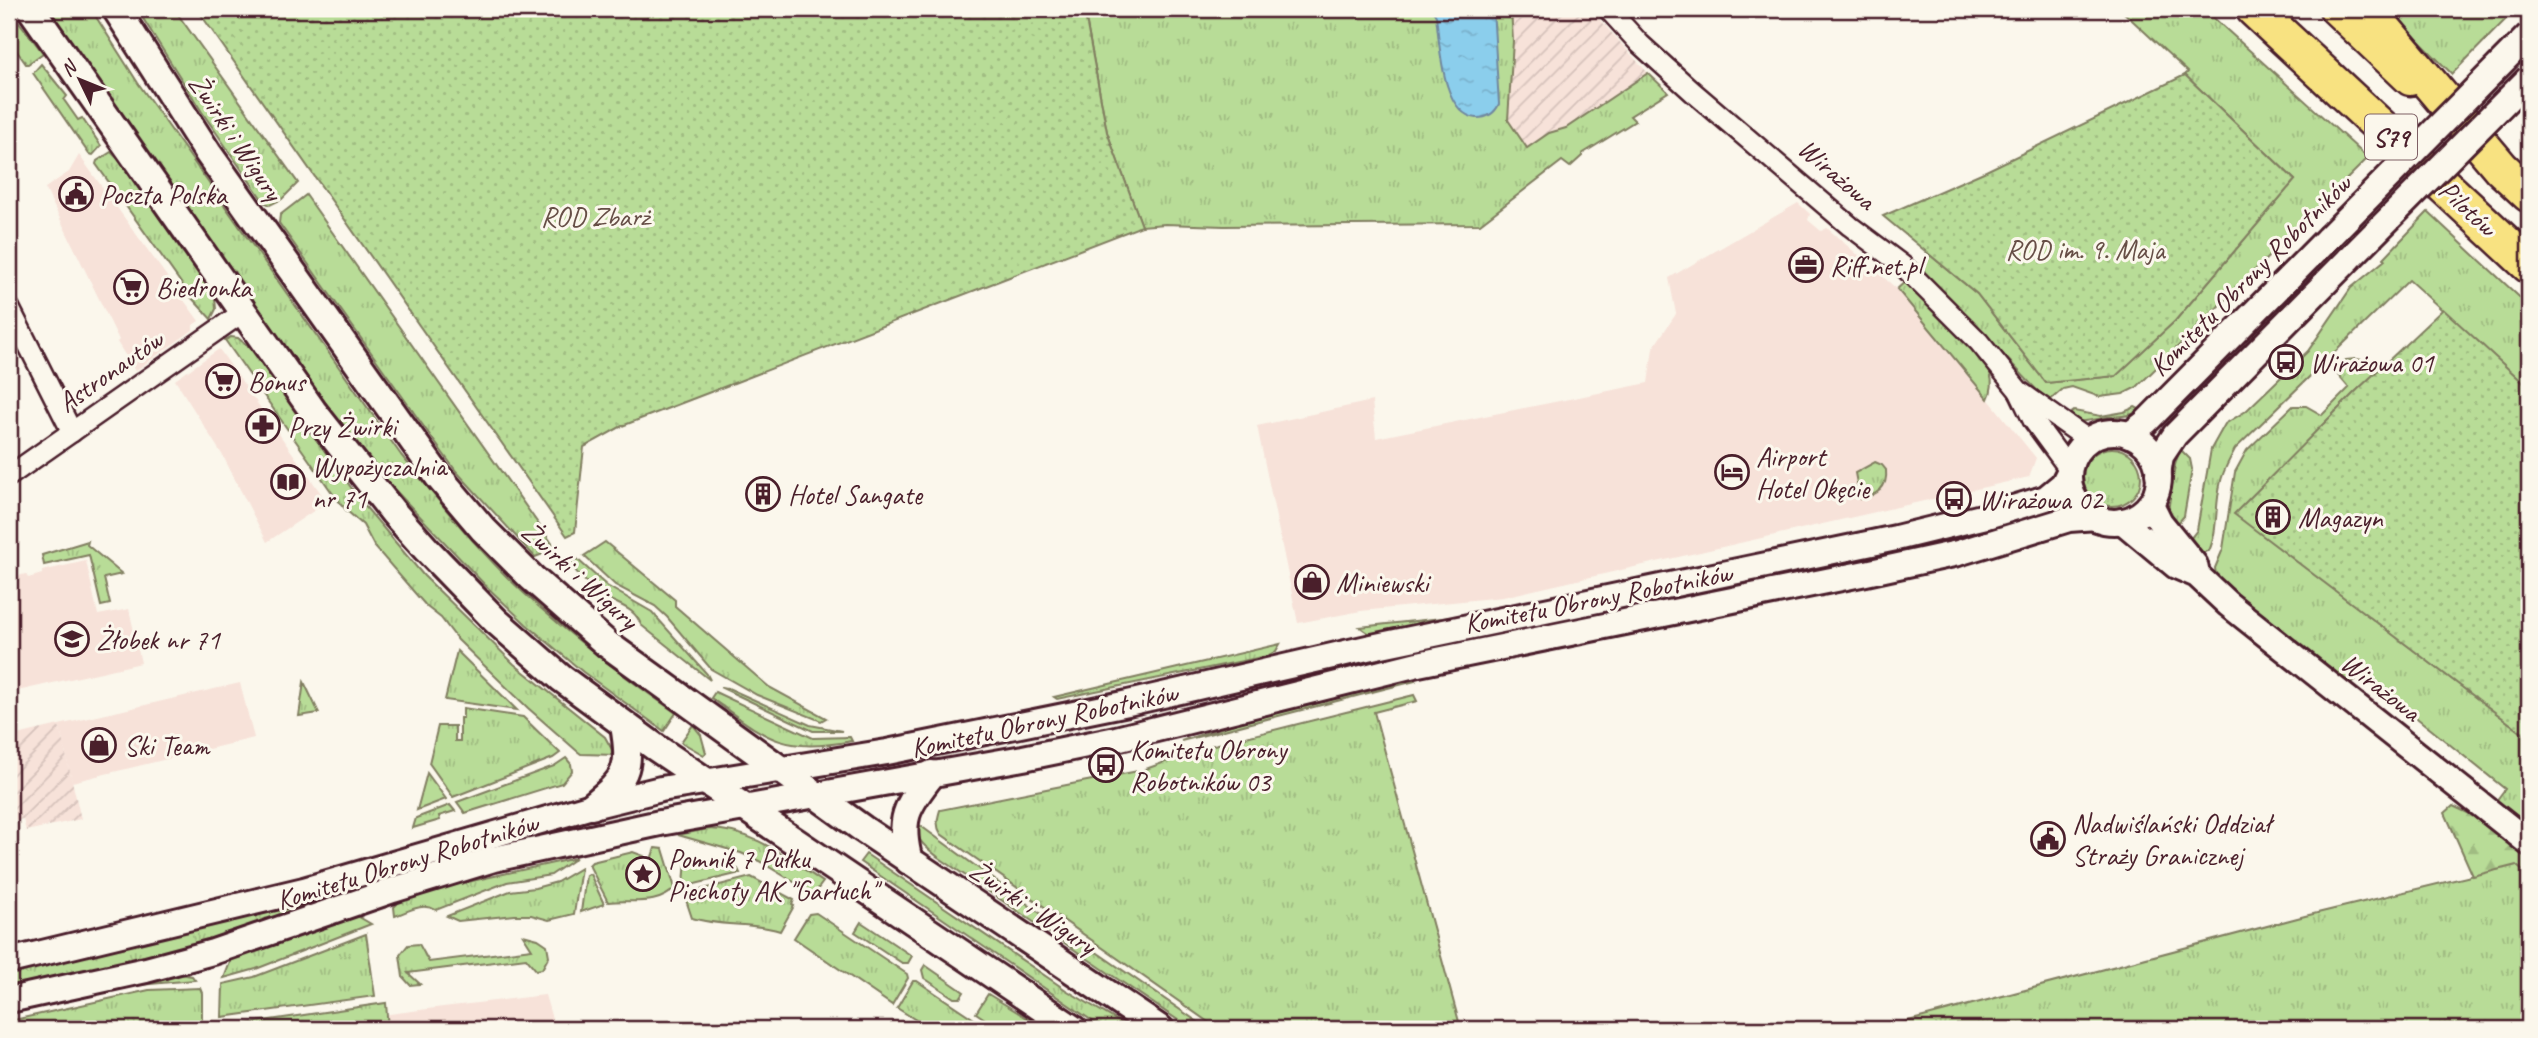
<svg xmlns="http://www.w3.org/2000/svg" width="2538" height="1038" font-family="Caveat,sans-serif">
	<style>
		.built { fill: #f7e2d9 }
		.industrial { fill: url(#industrial-furrows) }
		.grass { fill: url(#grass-tufts); stroke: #817e61; stroke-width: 2 }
		.forest { fill: url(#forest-firs); stroke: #817e61; stroke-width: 2 }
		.garden { fill: url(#garden-dots); stroke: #817e61; stroke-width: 2 }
		.water { fill: url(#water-ripples); stroke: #71889f; stroke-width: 2 }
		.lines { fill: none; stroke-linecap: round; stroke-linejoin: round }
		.minor-casing { stroke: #4a1f2b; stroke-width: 24 }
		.tertiary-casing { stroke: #4a1f2b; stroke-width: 30 }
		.secondary-casing { stroke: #4a1f2b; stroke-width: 32 }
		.primary-casing { stroke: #4a1f2b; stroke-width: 35 }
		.motorway-casing { stroke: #4a1f2b; stroke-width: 40 }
		.minor { stroke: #fbf7ec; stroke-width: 19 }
		.tertiary { stroke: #fbf7ec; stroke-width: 24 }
		.secondary { stroke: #fbf7ec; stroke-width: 26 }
		.primary { stroke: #f8e281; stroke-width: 30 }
		.motorway { stroke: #f8e281; stroke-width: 35 }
		.tertiary-bridge-casing { stroke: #4a1f2b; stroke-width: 30; stroke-linecap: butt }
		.tertiary-bridge { stroke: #fbf7ec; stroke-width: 24 }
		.labels { text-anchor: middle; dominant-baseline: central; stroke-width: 6; stroke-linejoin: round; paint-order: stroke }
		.shield { fill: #fbf7ec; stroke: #7f6065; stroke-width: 2 }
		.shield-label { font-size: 26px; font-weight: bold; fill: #4a1f2b }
		.street-label { font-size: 28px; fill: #4a1f2b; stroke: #fbf7ec }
		.poi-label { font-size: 28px; fill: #4a1f2b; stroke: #fbf7ec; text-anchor: start }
		.park-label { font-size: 28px; fill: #664e46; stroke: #fbf7ec }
	</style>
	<defs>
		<pattern id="industrial-furrows" width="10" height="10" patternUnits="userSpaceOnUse" patternTransform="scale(1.75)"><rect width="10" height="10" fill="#f7e2d9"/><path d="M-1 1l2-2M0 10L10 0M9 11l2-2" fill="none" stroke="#d5c1ba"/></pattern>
		<pattern id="grass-tufts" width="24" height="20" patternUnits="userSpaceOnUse" patternTransform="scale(1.75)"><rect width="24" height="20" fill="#b8dc97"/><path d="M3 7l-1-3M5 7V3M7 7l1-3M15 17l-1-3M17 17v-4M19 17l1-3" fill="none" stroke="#a0bc82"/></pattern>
		<pattern id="forest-firs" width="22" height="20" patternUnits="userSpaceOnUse" patternTransform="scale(1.75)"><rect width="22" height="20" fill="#b8dc97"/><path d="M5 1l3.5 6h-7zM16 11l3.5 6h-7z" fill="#a0bc82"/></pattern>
		<pattern id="garden-dots" width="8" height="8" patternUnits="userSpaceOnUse" patternTransform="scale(1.75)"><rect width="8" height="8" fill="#b8dc97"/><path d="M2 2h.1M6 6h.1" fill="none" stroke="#a0bc82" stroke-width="1.8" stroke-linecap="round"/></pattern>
		<pattern id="water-ripples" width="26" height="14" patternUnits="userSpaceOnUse" patternTransform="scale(1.75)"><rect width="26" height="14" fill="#8bceec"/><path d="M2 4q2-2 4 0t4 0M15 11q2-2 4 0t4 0" fill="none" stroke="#79b0cb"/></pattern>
	</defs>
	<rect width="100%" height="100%" fill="#fbf7ec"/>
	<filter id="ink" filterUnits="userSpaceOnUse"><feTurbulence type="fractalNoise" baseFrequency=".0143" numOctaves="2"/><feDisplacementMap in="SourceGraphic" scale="14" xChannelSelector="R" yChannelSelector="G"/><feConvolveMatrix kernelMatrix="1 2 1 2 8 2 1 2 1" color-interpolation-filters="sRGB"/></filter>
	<g filter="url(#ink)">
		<g class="built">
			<path d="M79,155L199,321L193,325V330L135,371L117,342L119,340L45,188L69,172Z"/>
			<path d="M1798,203L1810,214L1808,220L1821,231L1827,228L1897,289L1957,360L2036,458L2029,477L1503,597L1361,611L1298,623L1257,426L1372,401L1376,438L1648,383L1653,348L1676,314L1669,278Z"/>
			<path d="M219,349L327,502L267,542L223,456L175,380Z"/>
			<path d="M86,561L98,615L129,609L141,663L13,692L9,675V578L26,574L28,578L42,574V571Z"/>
			<path d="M240,683L254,738L72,782L59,725Z"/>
			<path d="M545,995L555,1029H275L443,1007Z"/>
		</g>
		<g class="industrial">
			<path d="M1511,9H1590L1648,73L1566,128L1549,133L1526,148L1508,120L1513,41Z"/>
			<path d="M59,725L81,819L26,831L23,819L9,822V737Z"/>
		</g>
		<g class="grass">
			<path d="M9,9L43,53L28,64H26L9,40Z"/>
			<path d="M47,9H91L138,83L401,455C435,496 468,538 506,576C558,627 616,671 676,713L664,731L583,672L526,624L485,585L377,471L349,436Z"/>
			<path d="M137,9H174L298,183L282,199L270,205L264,202L202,112Z"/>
			<path d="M1084,9H1511L1513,41L1508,120L1527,148L1549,133L1566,128L1648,73L1668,92L1630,116L1635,121L1582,154V156L1570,167L1562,161L1480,224L1224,226L1165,224L1142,226L1107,132Z"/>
			<path d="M2120,9H2204L2368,158L2137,387L2123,394L2100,397L2072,387L2063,389L2048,402L1970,319L1918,268L1930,255L1977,294L2046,383L2115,376L2175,321L2295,180L2185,75L2188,72Z"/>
			<path d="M2387,9H2516L2452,74Z"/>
			<path d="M41,64L67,96L64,100L78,120L82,118L101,146L93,155L89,154L33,73Z"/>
			<path d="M111,152L118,159L215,298L216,309L211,319L191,297L96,164L97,161Z"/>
			<path d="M306,195L556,549L535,557L456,471L434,441L279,223L280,215Z"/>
			<path d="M2428,212L2529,306V388L2409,280L2235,449C2229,461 2222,472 2220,485C2215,507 2218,531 2209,551L2197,554L2187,543L2197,530L2211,449L2225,424L2246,411L2308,351L2351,288L2385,260L2384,258Z"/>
			<path d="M1906,281C1926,302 1981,349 1990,373C1993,382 1992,391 1988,399L1897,289Z"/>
			<path d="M231,337L238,338L250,348L363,504L424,576L514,664L605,737L615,755L581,754L577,751L528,708L458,640L441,618L427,607L374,546L363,525L346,510L333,494L225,340Z"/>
			<path d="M2356,359L2385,364L2354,393L2235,514L2529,738V828L2496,801L2505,789L2361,673L2348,687L2216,576L2215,568L2223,549L2235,472L2247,450L2293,406H2306L2322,415L2349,388L2337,374L2338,365L2346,360Z"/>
			<path d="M2135,407L2141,410C2130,417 2121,416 2108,417C2091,420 2080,424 2063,419L2074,411L2101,416L2124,412Z"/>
			<circle cx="2112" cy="477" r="29"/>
			<path d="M2180,449L2190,459L2192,469L2184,516L2174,528L2168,511L2175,465Z"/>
			<path d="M1875,462L1882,465L1886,470C1888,488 1877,495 1860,499L1855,473Z"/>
			<path d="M88,541L87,545L122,574L104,578L110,604L101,606L89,555L44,565L42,555Z"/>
			<path d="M605,542L675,600V606L769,687L826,718L821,721L757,695L711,669L667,617L655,606L615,585L584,556Z"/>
			<path d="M577,559L607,586L652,612L707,674L710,680L641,625C635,608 620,606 607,598C593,589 579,577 570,563Z"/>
			<path d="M1451,617L1370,634L1360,627Z"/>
			<path d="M1280,644L1276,651L1267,656L1057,699L1054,697Z"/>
			<path d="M457,651L517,710L445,700Z"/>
			<path d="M1411,678L1415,681L1181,741L1237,723Z"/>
			<path d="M304,682L319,713L299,716Z"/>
			<path d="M720,687L728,688L810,725L842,731H813Z"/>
			<path d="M715,692L813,738L850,737L852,741C781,754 766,738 711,698Z"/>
			<path d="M1414,695L1417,701L1374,712L1461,1029H1218L941,834C936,826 937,820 940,810L1143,770L1210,746Z"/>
			<path d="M463,708L523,717L560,753L553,758L453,797L429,763L438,726H455V741H460V718H463Z"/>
			<path d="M693,725L701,735L706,753L704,755L681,742Z"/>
			<path d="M566,758L571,764L572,771L562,783L465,813L457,802L554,766Z"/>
			<path d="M427,773L446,799L417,810Z"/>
			<path d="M450,805L455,811L439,816L440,820L413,828L416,818Z"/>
			<path d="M914,821L1037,911L1208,1029H1191L938,857C924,846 915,839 914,821Z"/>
			<path d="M707,829C754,829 785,857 823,882L814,894L759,861L741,853L678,835Z"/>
			<path d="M655,848L663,849L675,888C657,907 631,899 608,902L589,865L592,862L633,852L644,856L638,875L645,877Z"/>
			<path d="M866,854L1066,990L1131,1029H1104L860,862Z"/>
			<path d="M693,856L738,869L740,873L687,886L684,883L686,861Z"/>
			<path d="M576,858L551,875L507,882L436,910C422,902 409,911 395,916L394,907L401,900L436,889Z"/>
			<path d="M2516,865L2529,876V1029H1878L2305,916Z"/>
			<path d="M581,868L574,914L549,920L531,915H515L458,921L447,916L510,891L535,888L557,882Z"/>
			<path d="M590,874L604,904L581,912L586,875Z"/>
			<path d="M751,877L794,900L792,905L794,906L780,931C751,922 721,927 692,918L684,894Z"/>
			<path d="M341,891L353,892L188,947L138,961L9,989V971Z"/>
			<path d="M816,913L907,974L908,978L892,1005L794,938L809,914Z"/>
			<path d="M351,917H359L371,924L256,969L224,978L231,960L240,955Z"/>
			<path d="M861,922L912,956L908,963H902L855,932Z"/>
			<path d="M366,934L375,996L222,1017L223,984L254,977Z"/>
			<path d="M523,935L538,939L547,945L549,956L542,969L536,970L526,958L408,973L420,984L410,985L403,977L400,955L408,945L419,944L429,962L532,949Z"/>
			<path d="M925,965L964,992L960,998H954L924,978L922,970Z"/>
			<path d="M180,974L192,976L195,980L139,985L9,1014Z"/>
			<path d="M913,981H917L989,1029H930L897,1008Z"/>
			<path d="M200,988L202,993V1021L145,1029H9V1021L149,990Z"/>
			<path d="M988,994L1045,1029H1000L976,1013Z"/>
			<path d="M386,1003L388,1029H224L223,1027Z"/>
		</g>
		<path class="forest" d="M2453,806L2472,815L2529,859V876L2516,865L2473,876L2445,813Z"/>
		<g class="garden">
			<path d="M197,9H1084L1107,132L1142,226L622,426L584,447L575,532L567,536Z"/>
			<path d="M2185,75L2295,180L2175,321L2116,376L2046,383L1977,294L1883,216L1986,171Z"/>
			<path d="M2443,309L2529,388V738L2234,514L2354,393Z"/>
		</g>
		<path class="water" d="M1432,9H1493L1499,104C1495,113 1487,118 1477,118C1441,115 1440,43 1436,16Z"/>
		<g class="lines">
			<g class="minor-casing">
				<g id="minor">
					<path d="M1608,9L1640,44L1693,92L1850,226L1902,265L1979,342L2019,391L2033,420L2069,469"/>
					<path d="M9,307L72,432"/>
					<path d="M2019,391L2087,439"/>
					<path d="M9,476L243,312"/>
				</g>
			</g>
			<g class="tertiary-casing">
				<g id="tertiary">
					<circle cx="2114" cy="477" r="45"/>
					<path d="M2129,435L2146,422L2328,238"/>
					<path d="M2158,474L2161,456L2175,435L2350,258"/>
					<path d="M2151,504L2160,522L2195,565L2197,574"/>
					<path d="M2122,521L2176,566L2197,575L2228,604L2529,843"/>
					<path d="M9,961L304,890L592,806L661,789L887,752L1128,703L1367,648L1896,538L1990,515L2046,498L2063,484L2068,474"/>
					<path d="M9,1000L146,970L213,952L393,890L494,859L660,823L1023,758L1116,739L1418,664L1866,573L1958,553L2069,519L2097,517"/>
				</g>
			</g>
			<g class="secondary-casing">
				<g id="secondary">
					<path d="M31,9L313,411L393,512L427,550L496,621L561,678L655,747L1073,1029"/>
					<path d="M116,9L208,153L438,476L483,529L532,578L607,644L863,829L1160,1029"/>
					<path d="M592,806C626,778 632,771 624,725"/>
					<path d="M909,861C898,820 906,806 932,774"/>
				</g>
			</g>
			<g class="primary-casing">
				<path id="primary" d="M2335,9L2410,80"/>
			</g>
			<g class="motorway-casing">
				<g id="motorway">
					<path d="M2254,9L2529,265"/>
					<path d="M2367,9L2501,168L2529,194"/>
				</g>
			</g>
			<use href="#minor" class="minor"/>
			<use href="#tertiary" class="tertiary"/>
			<use href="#secondary" class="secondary"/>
			<use href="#primary" class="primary"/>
			<use href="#motorway" class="motorway"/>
			<g class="tertiary-bridge-casing">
				<g id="tertiary-bridge">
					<path d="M2328,238L2529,35"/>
					<path d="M2350,258L2529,78"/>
				</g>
			</g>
			<use href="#tertiary-bridge" class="tertiary-bridge"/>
		</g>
	</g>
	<defs>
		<g id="civic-ring" transform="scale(1.75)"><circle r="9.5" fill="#fbf7ec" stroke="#4a1f2b" stroke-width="1.5"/><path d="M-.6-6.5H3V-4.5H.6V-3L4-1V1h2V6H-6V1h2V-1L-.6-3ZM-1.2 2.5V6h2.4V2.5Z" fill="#4a1f2b"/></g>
		<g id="office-ring" transform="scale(1.75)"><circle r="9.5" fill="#fbf7ec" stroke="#4a1f2b" stroke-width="1.5"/><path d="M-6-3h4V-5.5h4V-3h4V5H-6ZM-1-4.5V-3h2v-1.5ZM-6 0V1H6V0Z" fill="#4a1f2b"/></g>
		<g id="supermarket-ring" transform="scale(1.75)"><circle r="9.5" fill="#fbf7ec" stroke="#4a1f2b" stroke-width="1.5"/><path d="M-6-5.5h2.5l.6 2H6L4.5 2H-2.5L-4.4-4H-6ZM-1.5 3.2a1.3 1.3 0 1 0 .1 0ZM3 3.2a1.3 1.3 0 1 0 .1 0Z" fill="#4a1f2b"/></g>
		<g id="bus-ring" transform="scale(1.75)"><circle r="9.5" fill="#fbf7ec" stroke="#4a1f2b" stroke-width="1.5"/><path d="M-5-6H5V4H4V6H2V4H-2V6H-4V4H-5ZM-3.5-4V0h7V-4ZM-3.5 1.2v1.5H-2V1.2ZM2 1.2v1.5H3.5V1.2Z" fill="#4a1f2b"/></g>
		<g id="pharmacy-ring" transform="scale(1.75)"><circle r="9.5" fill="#fbf7ec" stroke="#4a1f2b" stroke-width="1.5"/><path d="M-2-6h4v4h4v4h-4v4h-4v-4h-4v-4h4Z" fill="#4a1f2b"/></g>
		<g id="hotel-ring" transform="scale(1.75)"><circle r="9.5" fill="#fbf7ec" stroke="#4a1f2b" stroke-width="1.5"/><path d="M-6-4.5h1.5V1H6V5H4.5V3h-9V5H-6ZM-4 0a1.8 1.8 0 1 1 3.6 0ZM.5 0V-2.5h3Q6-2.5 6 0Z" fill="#4a1f2b"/></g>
		<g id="library-ring" transform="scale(1.75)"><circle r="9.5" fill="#fbf7ec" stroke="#4a1f2b" stroke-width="1.5"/><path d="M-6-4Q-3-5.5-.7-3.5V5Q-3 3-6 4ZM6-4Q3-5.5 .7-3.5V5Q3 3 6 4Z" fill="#4a1f2b"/></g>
		<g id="building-ring" transform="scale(1.75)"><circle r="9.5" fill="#fbf7ec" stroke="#4a1f2b" stroke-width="1.5"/><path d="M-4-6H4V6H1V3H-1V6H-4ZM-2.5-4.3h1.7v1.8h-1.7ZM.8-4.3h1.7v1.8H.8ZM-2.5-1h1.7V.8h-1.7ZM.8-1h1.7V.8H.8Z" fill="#4a1f2b"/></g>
		<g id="shop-ring" transform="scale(1.75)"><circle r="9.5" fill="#fbf7ec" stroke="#4a1f2b" stroke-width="1.5"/><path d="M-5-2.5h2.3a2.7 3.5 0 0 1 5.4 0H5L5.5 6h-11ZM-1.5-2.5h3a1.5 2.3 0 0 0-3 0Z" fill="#4a1f2b"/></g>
		<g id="school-ring" transform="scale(1.75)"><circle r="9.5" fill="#fbf7ec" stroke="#4a1f2b" stroke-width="1.5"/><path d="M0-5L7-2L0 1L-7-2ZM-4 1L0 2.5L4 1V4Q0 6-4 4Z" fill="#4a1f2b"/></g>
		<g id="sight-ring" transform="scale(1.75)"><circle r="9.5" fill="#fbf7ec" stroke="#4a1f2b" stroke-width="1.5"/><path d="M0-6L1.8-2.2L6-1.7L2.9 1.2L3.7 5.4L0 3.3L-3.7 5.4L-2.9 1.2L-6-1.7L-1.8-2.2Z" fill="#4a1f2b"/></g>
	</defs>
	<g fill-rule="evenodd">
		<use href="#civic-ring" x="76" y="194"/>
		<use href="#office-ring" x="1806" y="265"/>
		<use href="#supermarket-ring" x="131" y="287"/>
		<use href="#bus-ring" x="2286" y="362"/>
		<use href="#supermarket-ring" x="223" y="381"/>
		<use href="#pharmacy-ring" x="263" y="426"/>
		<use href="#hotel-ring" x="1732" y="472"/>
		<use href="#library-ring" x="288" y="482"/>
		<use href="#building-ring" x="763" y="494"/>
		<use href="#bus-ring" x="1954" y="499"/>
		<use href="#building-ring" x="2273" y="517"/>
		<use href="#shop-ring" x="1312" y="582"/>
		<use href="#school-ring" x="72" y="639"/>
		<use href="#shop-ring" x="99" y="745"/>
		<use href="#bus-ring" x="1106" y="765"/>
		<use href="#civic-ring" x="2048" y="839"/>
		<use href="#sight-ring" x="643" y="874"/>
	</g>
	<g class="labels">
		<rect class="shield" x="2365" y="114.5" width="52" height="45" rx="5"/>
		<g class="shield-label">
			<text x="2391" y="137">S79</text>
		</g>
		<g class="street-label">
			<text transform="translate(236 137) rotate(56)">Żwirki i Wigury</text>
			<text transform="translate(1837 174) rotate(41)">Wirażowa</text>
			<text transform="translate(2468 208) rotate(43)">Pilotów</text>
			<text transform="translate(2250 275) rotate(-45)">Komitetu Obrony Robotników</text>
			<text transform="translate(110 371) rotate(-35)">Astronautów</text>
			<text transform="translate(580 575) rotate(42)">Żwirki i Wigury</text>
			<text transform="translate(1598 598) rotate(-11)">Komitetu Obrony Robotników</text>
			<text transform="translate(2381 687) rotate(38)">Wirażowa</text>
			<text transform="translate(1044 720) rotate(-12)">Komitetu Obrony Robotników</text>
			<text transform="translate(407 861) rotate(-17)">Komitetu Obrony Robotników</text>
			<text transform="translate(1033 907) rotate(34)">Żwirki i Wigury</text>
		</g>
		<g class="poi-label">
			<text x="100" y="194">Poczta Polska</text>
			<text x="1830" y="265">Riff.net.pl</text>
			<text x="156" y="287">Biedronka</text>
			<text x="2310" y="362">Wirażowa 01</text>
			<text x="248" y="381">Bonus</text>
			<text x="288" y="426">Przy Żwirki</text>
			<text x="1756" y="456">Airport<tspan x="1756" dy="32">Hotel Okęcie</tspan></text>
			<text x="312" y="466">Wypożyczalnia<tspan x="312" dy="32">nr 71</tspan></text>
			<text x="788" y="494">Hotel Sangate</text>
			<text x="1979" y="499">Wirażowa 02</text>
			<text x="2298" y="517">Magazyn</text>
			<text x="1336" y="582">Miniewski</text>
			<text x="96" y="639">Żłobek nr 71</text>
			<text x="124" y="745">Ski Team</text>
			<text x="1130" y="749">Komitetu Obrony<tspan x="1130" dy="32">Robotników 03</tspan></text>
			<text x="2072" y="823">Nadwiślański Oddział<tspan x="2072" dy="32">Straży Granicznej</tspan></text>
			<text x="668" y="858">Pomnik 7 Pułku<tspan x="668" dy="32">Piechoty AK "Garłuch"</tspan></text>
		</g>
		<g class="park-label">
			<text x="595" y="216">ROD Zbarż</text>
			<text x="2085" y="249">ROD im. 9. Maja</text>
		</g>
	</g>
	<rect width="2538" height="1038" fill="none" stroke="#fbf7ec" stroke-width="35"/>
	<rect x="18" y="18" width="2503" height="1003" fill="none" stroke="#4a1f2b" stroke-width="2.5" filter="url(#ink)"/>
	<g transform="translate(80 80) rotate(313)" stroke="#fbf7ec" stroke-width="5" paint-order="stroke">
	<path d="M0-5L12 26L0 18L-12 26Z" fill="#4a1f2b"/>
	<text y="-10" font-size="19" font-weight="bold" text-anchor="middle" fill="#4a1f2b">N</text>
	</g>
</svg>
